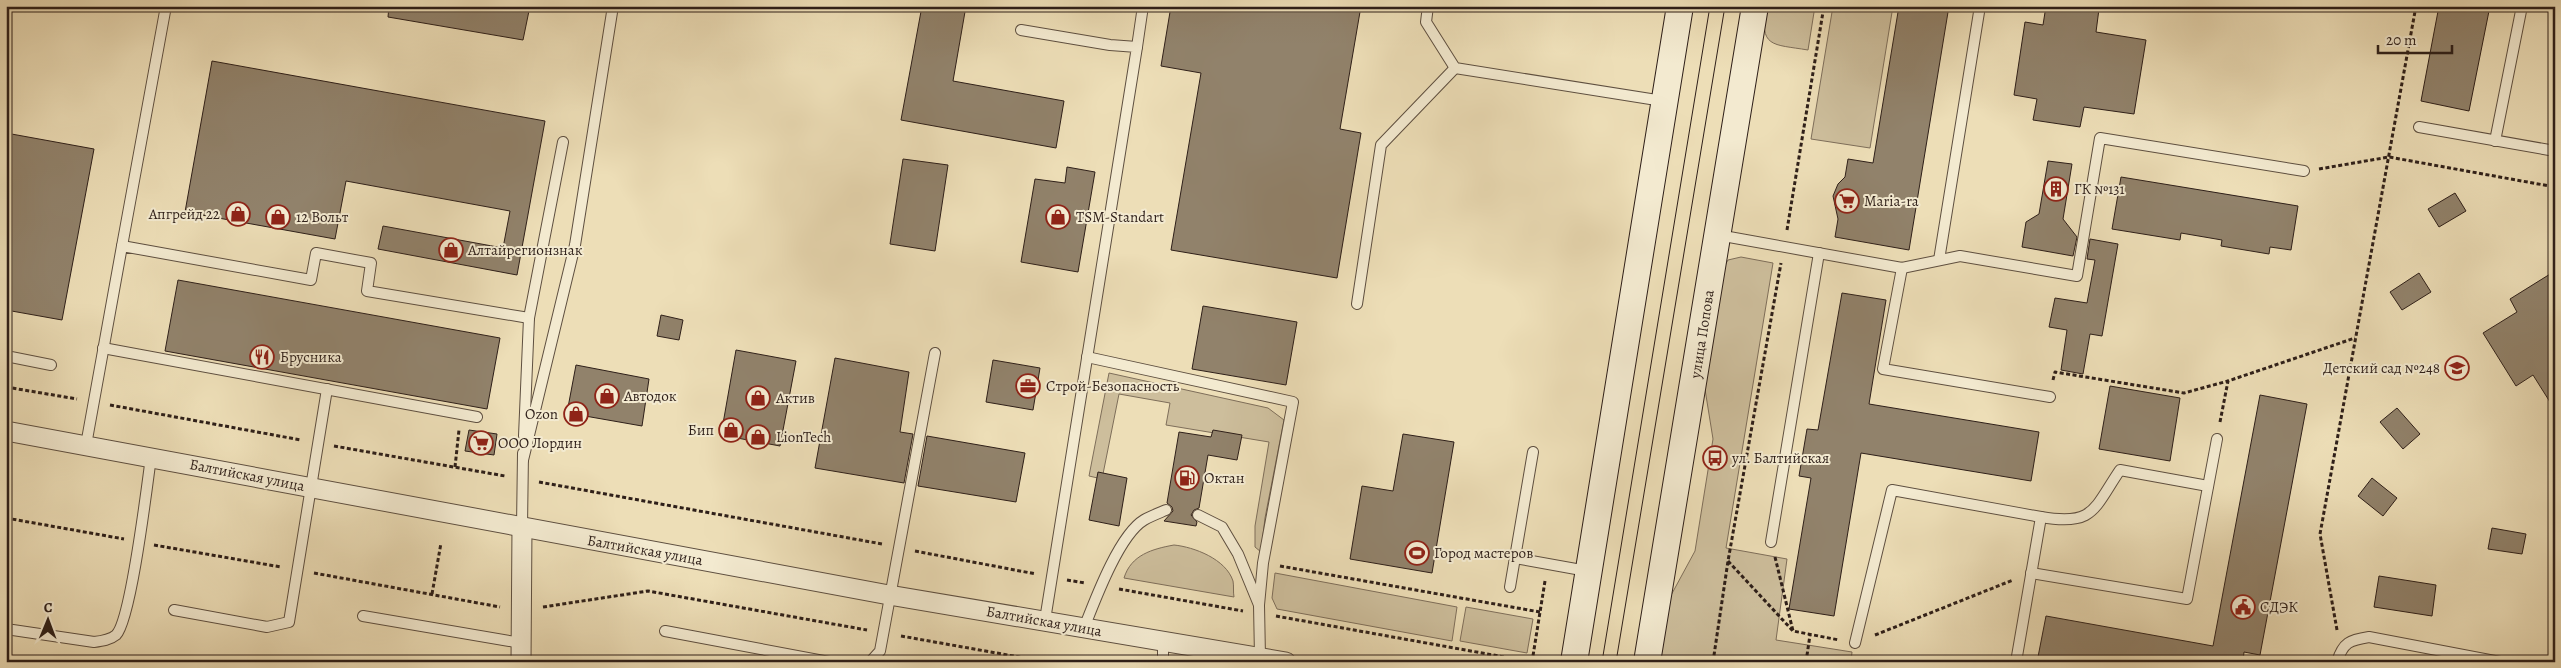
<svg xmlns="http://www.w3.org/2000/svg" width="2561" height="668" font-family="Alegreya,serif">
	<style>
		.green { fill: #cdbe9c; stroke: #7e6e5a }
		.building { fill: #91826b; stroke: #2e1f19 }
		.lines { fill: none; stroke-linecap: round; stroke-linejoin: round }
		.lane-casing { stroke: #5e4f40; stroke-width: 12 }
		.street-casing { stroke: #5e4f40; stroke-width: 21 }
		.secondary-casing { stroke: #2e1f19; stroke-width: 28 }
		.path { stroke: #2e1f19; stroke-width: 3; stroke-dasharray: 4 2.5; stroke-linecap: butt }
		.lane { stroke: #f3ead0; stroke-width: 10 }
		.street { stroke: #f3ead0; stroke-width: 19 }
		.secondary { stroke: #f3ead0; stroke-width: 26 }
		.tram { stroke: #2e1f19; stroke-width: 1 }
		.labels { text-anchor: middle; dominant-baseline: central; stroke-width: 4; stroke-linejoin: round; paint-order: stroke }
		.poi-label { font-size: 15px; fill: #2e1f19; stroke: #f3ead0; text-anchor: start }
		.street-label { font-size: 15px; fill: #2e1f19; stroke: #f3ead0 }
	</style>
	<rect width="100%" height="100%" fill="#eddeb7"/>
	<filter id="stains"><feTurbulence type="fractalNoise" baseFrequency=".004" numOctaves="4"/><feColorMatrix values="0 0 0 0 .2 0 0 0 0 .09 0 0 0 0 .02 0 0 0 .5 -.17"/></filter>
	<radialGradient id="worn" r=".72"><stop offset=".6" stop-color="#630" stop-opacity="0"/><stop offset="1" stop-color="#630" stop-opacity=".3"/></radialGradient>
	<g class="green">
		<path d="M1766,6H1815L1808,50C1772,44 1759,48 1766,6Z"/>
		<path d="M1833,6H1893L1870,148L1811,139Z"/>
		<path d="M1741,257L1773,263L1726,548L1787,559L1776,640L1852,652L1851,662H1659L1669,599L1695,551L1713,439L1704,383L1720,274L1728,260Z"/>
		<path d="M1109,373L1268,408L1284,420L1265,518L1261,552L1255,547V526L1269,442L1166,425L1170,403L1119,394L1102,479L1089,476Z"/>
		<path d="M1174,545C1194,547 1226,559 1233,581C1234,586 1233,592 1234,597L1124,578C1131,555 1152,549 1174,545Z"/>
		<path d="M1275,573L1457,607L1452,641L1277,609L1272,598Z"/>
		<path d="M1466,607L1533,619L1527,653L1460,641Z"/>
	</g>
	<g class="building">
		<path d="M389,6H530L523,40L388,17Z"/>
		<path d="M922,6H966L953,81L1064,101L1056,148L901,120Z"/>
		<path d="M1171,6H1361L1340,129L1361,133L1337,278L1171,250L1201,73L1161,66Z"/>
		<path d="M1899,6H1949L1909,250L1835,237L1838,219L1833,196L1838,184L1845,177L1848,159L1873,163Z"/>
		<path d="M2046,6H2080L2099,9L2096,32L2146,40L2134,114L2084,107L2080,127L2033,120L2037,99L2014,95L2025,22L2043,25Z"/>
		<path d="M2439,6H2490L2469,111L2421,101Z"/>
		<path d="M212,61L545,121L517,275L378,249L383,226L503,248L510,211L346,181L335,239L185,212Z"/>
		<path d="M6,133L94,149L62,320L6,310Z"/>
		<path d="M903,159L948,165L935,251L890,244Z"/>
		<path d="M2048,161L2072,164L2063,219L2077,237L2073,256L2022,247L2026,222L2039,214Z"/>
		<path d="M1067,167L1095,172L1078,272L1021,262L1035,179L1065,183Z"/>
		<path d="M2121,177L2298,206L2291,250L2270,247L2269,254L2221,246L2222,240L2181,233L2180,240L2112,229Z"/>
		<path d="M2455,193L2466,211L2439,227L2428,209Z"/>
		<path d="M2090,239L2118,244L2102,336L2090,334L2083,374L2061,370L2067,330L2049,327L2055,298L2087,303L2095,260L2087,259Z"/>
		<path d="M2555,271V410L2533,375L2516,386L2483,333L2517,312L2510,299Z"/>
		<path d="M2419,273L2431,292L2402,310L2390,292Z"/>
		<path d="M178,280L500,338L487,409L165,351Z"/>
		<path d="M1842,293L1886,300L1869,404L2039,432L2031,481L1861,453L1834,616L1789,609L1811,478L1799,476L1807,429L1818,430Z"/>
		<path d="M1203,306L1297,322L1286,385L1192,369Z"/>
		<path d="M661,315L683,320L679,340L657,336Z"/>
		<path d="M736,350L796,361L780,446L721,435Z"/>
		<path d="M835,358L909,372L900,432L913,434L904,483L815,468Z"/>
		<path d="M993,360L1040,368L1033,410L986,402Z"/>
		<path d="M576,365L649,379L642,426L585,416L584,421L566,418Z"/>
		<path d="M2110,386L2180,398L2170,461L2099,449Z"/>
		<path d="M2260,395L2307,404L2260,655L2244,652L2243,662H2037L2046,616L2213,646Z"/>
		<path d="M2397,408L2420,434L2403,449L2380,422Z"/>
		<path d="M469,430L497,434L494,455L465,451Z"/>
		<path d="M1213,430L1242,435L1237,460L1208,455L1199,508L1194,510L1191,515L1197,522L1196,526L1164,521L1173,511L1172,507L1167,503L1179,432L1211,437Z"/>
		<path d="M1403,434L1454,442L1432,573L1350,559L1362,486L1393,491Z"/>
		<path d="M927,436L1025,453L1016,502L918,486Z"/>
		<path d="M1098,472L1127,478L1119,526L1089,520Z"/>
		<path d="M2372,478L2397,498L2383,516L2358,496Z"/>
		<path d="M2492,528L2526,534L2522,554L2488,549Z"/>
		<path d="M2379,576L2436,585L2432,616L2374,607Z"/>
	</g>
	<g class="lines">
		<g class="lane-casing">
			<g id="lane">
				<path d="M1428,6L1426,22L1455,68L1663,101"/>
				<path d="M1021,30L1110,45L1137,47L1045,620"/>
				<path d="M1137,47L1143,6"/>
				<path d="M2419,127L2555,151"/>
				<path d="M2495,141L2522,6"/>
				<path d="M1718,235L1902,268L1960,256L2077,276L2100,138L2304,171"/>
				<path d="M122,246L166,6"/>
				<path d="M1939,260L1980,6"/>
				<path d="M1902,268L1883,369L2050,397"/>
				<path d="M1357,304L1381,145L1455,68"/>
				<path d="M103,348L477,417"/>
				<path d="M6,356L51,365"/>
				<path d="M1087,357L1293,402L1263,563L1259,605"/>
				<path d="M524,436L529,318L563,142"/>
				<path d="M86,445L122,246L311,280L316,253L371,263L367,291L529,318"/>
				<path d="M523,460L575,245L613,6"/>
				<path d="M1198,515L1222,527L1238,554L1259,605L1260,657"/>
				<path d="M522,527L523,453"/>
				<path d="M1771,542L1819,253"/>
				<path d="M1515,558L1587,571"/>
				<path d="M2031,573L2187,599L2217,439"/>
				<path d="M1510,587L1533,452"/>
				<path d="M174,610L267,627L289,622L327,389"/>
				<path d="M363,616L521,643"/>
				<path d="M1084,628C1095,600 1119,535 1144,520C1151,516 1159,513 1166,510"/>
				<path d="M6,629L94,642C102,641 110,640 116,635C131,620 147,486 151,457"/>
				<path d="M665,631L829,662"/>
				<path d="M1855,643L1892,490L2041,517"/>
				<path d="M870,662L880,651L935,353"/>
				<path d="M1163,662V641"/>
				<path d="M2016,662L2041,517C2094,526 2093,510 2120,470L2208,486"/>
				<path d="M2337,662C2343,642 2350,640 2369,637L2500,662"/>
			</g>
		</g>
		<g class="street-casing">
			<g id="street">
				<path d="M6,431L889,595L1286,662"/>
				<path d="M521,662L522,527"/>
			</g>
		</g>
		<g class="secondary-casing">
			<g id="secondary">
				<path d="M1574,662L1680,6"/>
				<path d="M1647,662L1755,6"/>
			</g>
		</g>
		<g class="path">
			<path d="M2319,169L2389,157L2555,187"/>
			<path d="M1787,230L1824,6"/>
			<path d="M2053,380L2055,372L2184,393L2228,381"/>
			<path d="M6,387L77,399"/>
			<path d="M110,405L301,440"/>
			<path d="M2220,422L2228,381L2355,338"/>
			<path d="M334,446L505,476"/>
			<path d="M455,467L459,430"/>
			<path d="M539,482L882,544"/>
			<path d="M6,518L124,539"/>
			<path d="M154,545L281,567"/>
			<path d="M915,551L1036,574"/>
			<path d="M1775,557L1793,631"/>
			<path d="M1728,561L1793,631L1839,640"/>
			<path d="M1280,566L1540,612"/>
			<path d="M314,573L500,607"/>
			<path d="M1067,580L1085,583"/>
			<path d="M1119,589L1243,611"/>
			<path d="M432,594L441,543"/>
			<path d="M543,607L648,591L867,630"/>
			<path d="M1276,616L1532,662"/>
			<path d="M2337,630L2320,534L2416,6"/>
			<path d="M1875,635L2013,580"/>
			<path d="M901,636L1047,662"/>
			<path d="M1714,658L1733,662"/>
			<path d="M1532,662L1545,581"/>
			<path d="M1713,662L1728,561L1781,263"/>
			<path d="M1806,662L1810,635"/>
		</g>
		<use href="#lane" class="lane"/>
		<use href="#street" class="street"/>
		<use href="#secondary" class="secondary"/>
		<g class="tram">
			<path d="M1602,662L1710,6"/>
			<path d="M1616,662L1725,6"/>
		</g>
	</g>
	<defs>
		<g id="building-ring" transform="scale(1.25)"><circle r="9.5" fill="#f3ead0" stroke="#8f2418" stroke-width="1.5"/><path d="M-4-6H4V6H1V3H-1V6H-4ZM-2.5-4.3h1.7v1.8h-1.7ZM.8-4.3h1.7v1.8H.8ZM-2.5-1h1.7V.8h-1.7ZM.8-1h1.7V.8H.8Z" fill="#8f2418"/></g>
		<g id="supermarket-ring" transform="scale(1.25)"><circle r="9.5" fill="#f3ead0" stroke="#8f2418" stroke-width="1.5"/><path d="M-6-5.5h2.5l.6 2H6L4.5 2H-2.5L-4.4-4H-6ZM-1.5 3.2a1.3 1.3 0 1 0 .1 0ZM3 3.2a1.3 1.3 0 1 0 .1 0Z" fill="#8f2418"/></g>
		<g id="shop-ring" transform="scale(1.25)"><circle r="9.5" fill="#f3ead0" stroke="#8f2418" stroke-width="1.5"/><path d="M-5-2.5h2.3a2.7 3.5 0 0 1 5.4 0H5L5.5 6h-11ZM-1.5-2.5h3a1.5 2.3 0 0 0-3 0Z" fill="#8f2418"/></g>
		<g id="restaurant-ring" transform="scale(1.25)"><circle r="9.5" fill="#f3ead0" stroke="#8f2418" stroke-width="1.5"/><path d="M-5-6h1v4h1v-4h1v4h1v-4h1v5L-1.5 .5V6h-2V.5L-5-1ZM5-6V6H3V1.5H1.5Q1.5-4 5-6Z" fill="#8f2418"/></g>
		<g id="school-ring" transform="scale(1.25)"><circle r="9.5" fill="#f3ead0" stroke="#8f2418" stroke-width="1.5"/><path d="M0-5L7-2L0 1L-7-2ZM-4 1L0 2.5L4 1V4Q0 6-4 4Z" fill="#8f2418"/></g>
		<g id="office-ring" transform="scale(1.25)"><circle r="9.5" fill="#f3ead0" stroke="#8f2418" stroke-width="1.5"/><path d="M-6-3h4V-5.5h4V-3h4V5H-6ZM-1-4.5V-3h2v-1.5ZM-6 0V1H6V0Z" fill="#8f2418"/></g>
		<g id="bus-ring" transform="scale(1.25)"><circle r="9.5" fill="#f3ead0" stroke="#8f2418" stroke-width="1.5"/><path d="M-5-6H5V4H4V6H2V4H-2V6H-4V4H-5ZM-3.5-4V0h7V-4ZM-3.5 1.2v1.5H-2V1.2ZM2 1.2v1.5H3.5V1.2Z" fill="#8f2418"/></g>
		<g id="fuel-ring" transform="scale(1.25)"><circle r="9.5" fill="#f3ead0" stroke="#8f2418" stroke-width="1.5"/><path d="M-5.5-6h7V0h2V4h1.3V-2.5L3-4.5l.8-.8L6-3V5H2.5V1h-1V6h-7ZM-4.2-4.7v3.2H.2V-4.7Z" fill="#8f2418"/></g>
		<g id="stadium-ring" transform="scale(1.25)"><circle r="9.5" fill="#f3ead0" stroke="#8f2418" stroke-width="1.5"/><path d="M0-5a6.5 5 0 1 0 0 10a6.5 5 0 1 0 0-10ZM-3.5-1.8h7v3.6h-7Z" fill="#8f2418"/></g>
		<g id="civic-ring" transform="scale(1.25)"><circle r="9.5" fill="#f3ead0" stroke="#8f2418" stroke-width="1.5"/><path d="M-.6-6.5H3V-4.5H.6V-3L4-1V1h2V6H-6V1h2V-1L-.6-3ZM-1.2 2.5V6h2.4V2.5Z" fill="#8f2418"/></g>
	</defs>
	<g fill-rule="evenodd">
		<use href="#building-ring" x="2056" y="189"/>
		<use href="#supermarket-ring" x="1847" y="201"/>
		<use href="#shop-ring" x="238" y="214"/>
		<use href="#shop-ring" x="278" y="217"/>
		<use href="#shop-ring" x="1058" y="217"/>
		<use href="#shop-ring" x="451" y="250"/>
		<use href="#restaurant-ring" x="262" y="357"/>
		<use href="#school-ring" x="2457" y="368"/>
		<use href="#office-ring" x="1028" y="386"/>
		<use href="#shop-ring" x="607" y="396"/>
		<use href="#shop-ring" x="758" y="398"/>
		<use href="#shop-ring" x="576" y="414"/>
		<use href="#shop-ring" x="731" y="430"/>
		<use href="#shop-ring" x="758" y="437"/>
		<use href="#supermarket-ring" x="481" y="443"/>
		<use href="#bus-ring" x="1715" y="458"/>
		<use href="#fuel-ring" x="1187" y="478"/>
		<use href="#stadium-ring" x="1417" y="553"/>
		<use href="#civic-ring" x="2243" y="607"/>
	</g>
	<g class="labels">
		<g class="poi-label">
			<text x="2074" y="189">ГК №131</text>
			<text x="1864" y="201">Maria-ra</text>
			<text x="220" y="214" text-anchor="end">Апгрейд 22</text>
			<text x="296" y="217">12 Вольт</text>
			<text x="1076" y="217">TSM-Standart</text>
			<text x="468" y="250">Алтайрегионзнак</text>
			<text x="280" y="357">Брусника</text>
			<text x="2440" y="368" text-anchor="end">Детский сад №248</text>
			<text x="1046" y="386">Строй-Безопасность</text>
			<text x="624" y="396">Автодок</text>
			<text x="776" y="398">Актив</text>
			<text x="558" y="414" text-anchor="end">Ozon</text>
			<text x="714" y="430" text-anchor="end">Бип</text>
			<text x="776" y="437">LionTech</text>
			<text x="498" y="443">ООО Лордин</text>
			<text x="1732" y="458">ул. Балтийская</text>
			<text x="1204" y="478">Октан</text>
			<text x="1434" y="553">Город мастеров</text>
			<text x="2260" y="607">СДЭК</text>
		</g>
		<g class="street-label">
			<text transform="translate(1702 334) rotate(-81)">улица Попова</text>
			<text transform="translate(247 475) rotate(11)">Балтийская улица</text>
			<text transform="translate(645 550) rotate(10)">Балтийская улица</text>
			<text transform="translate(1044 621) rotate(10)">Балтийская улица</text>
		</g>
	</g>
	<rect width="2561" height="668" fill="none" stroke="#eddeb7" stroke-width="25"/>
	<rect x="8" y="8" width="2546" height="653" fill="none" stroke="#2e1f19" stroke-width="2.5"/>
	<rect x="12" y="12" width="2536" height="643" fill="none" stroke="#2e1f19"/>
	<g transform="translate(48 620) rotate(1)" stroke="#f3ead0" stroke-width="4" paint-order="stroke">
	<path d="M0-4L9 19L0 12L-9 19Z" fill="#2e1f19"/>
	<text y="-8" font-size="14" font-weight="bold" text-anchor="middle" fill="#2e1f19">С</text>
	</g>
	<path d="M2378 45v8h74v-8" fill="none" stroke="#2e1f19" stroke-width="2.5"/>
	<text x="2386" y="45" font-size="15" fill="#2e1f19" stroke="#f3ead0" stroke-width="4" paint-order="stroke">20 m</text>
	<rect width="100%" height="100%" filter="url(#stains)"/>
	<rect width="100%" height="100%" fill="url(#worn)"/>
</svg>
